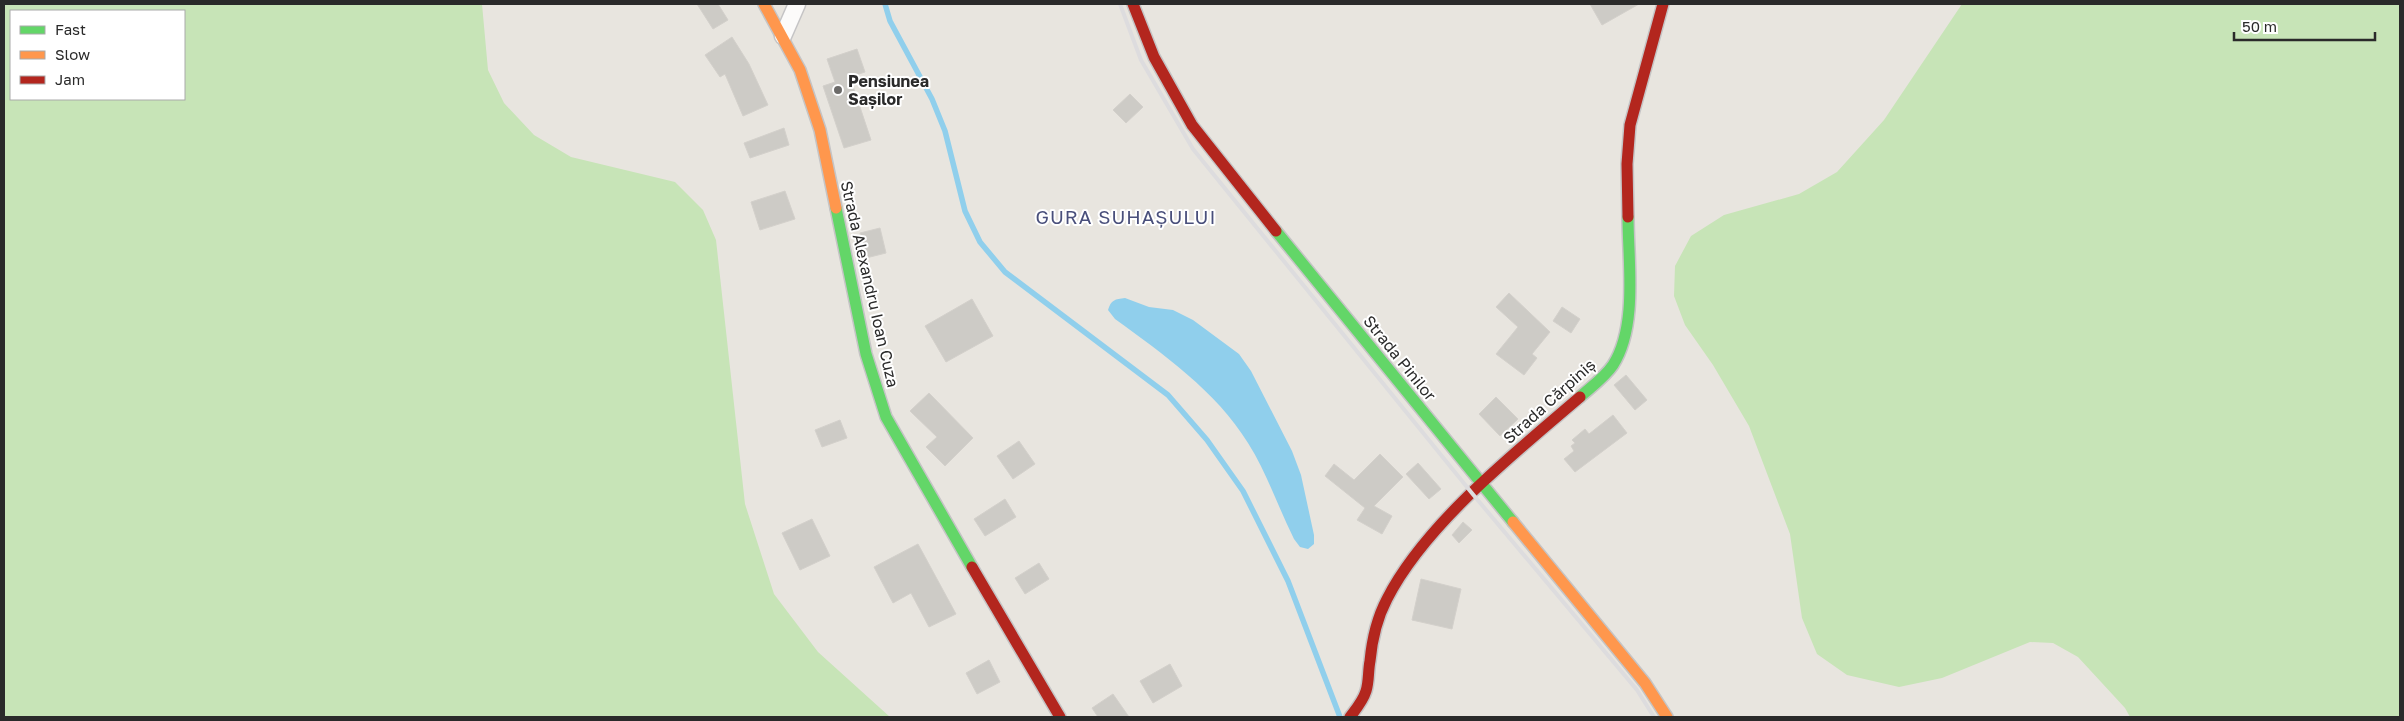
<svg xmlns="http://www.w3.org/2000/svg" width="2404" height="721" font-family="'Golos Text',sans-serif">
	<style>
		.green { fill: #c7e4b7; fill-rule: evenodd }
		.water { fill: #90cfec }
		.lines { fill: none; stroke-linecap: round; stroke-linejoin: round }
		.stream { stroke: #90cfec; stroke-width: 5.5 }
		.building { fill: #cdcbc6; stroke: #d3d0cb }
		.street-casing { stroke: #c5c4c5; stroke-width: 19 }
		.fast-casing { stroke: #c5c4c5; stroke-width: 14 }
		.slow-casing { stroke: #c5c4c5; stroke-width: 14 }
		.jam-casing { stroke: #c5c4c5; stroke-width: 14 }
		.street { stroke: #fcfbfa; stroke-width: 16 }
		.fast { stroke: #63d668; stroke-width: 11 }
		.slow { stroke: #ff974d; stroke-width: 11 }
		.jam { stroke: #b3261e; stroke-width: 11 }
		.rail { stroke: #dddcde; stroke-width: 4 }
		.poi-dot { fill: #6c6b69; stroke: #fff; stroke-width: 2 }
		.labels { text-anchor: middle; dominant-baseline: central; stroke-width: 4; stroke-linejoin: round; paint-order: stroke }
		.poi-label { font-size: 16px; font-weight: bold; fill: #2a2a2a; stroke: #fff; text-anchor: start }
		.street-label { font-size: 16px; fill: #2a2a2a; stroke: #fff }
		.quarter-label { font-size: 19px; letter-spacing: 1px; fill: #494f7b; stroke: #fff }
	</style>
	<rect width="100%" height="100%" fill="#e8e5df"/>
	<g class="green">
		<path d="M4,4H482L488,70L504,103L534,135L571,157L675,182L703,210L716,240L745,504L774,594L818,652L890,717H4ZM11,11H184V99H11Z"/>
		<path d="M1962,4H2400V717H2130L2125,708L2078,657L2053,643L2030,642L1942,678L1899,687L1847,675L1817,654L1802,618L1790,534L1749,426L1713,365L1685,325L1674,296L1675,266L1691,236L1724,215L1799,194L1837,172L1884,120Z"/>
	</g>
	<path class="water" d="M1125,298L1149,307L1173,310L1193,320L1239,354L1251,371L1292,451L1301,475L1314,535V544L1308,549L1300,547L1294,539C1278,507 1267,473 1248,443C1216,391 1163,354 1115,319L1108,310C1111,300 1115,299 1125,298Z"/>
	<g class="lines">
		<path class="stream" d="M885,4L890,21L932,99L945,131L965,211L980,242L1005,272L1168,395L1207,440L1243,491L1288,581L1340,717"/>
	</g>
	<g class="building">
		<path d="M697,4H718L728,20L713,29Z"/>
		<path d="M1590,4H1639L1602,25Z"/>
		<path d="M732,37L749,64L768,105L743,116L725,74L720,77L705,55Z"/>
		<path d="M857,49L865,72L850,77L871,140L844,148L823,86L835,82L827,59Z"/>
		<path d="M1130,94L1143,107L1126,123L1113,110Z"/>
		<path d="M784,128L789,145L750,158L744,143Z"/>
		<path d="M785,191L795,219L760,230L751,202Z"/>
		<path d="M880,228L886,253L866,258L860,233Z"/>
		<path d="M1509,293L1550,332L1532,354L1537,358L1524,375L1496,354L1518,327L1496,307Z"/>
		<path d="M972,299L993,336L946,362L925,326Z"/>
		<path d="M1562,307L1580,319L1571,333L1553,321Z"/>
		<path d="M1626,375L1647,400L1635,410L1614,385Z"/>
		<path d="M929,393L973,438L945,466L926,447L937,437L910,411Z"/>
		<path d="M1496,397L1518,419L1500,436L1479,414Z"/>
		<path d="M1613,415L1627,433L1575,472L1564,459L1574,451L1571,446L1575,443L1572,440L1585,429L1589,434Z"/>
		<path d="M840,420L847,438L822,447L815,430Z"/>
		<path d="M1019,441L1035,464L1013,479L997,456Z"/>
		<path d="M1380,454L1403,477L1374,506L1392,516L1382,534L1357,520L1365,508L1325,476L1334,464L1354,480Z"/>
		<path d="M1418,463L1441,489L1429,499L1406,474Z"/>
		<path d="M1005,499L1016,517L985,536L974,519Z"/>
		<path d="M812,519L830,556L800,570L782,533Z"/>
		<path d="M1463,522L1472,530L1459,543L1452,535Z"/>
		<path d="M918,544L956,614L929,627L911,593L893,603L874,567Z"/>
		<path d="M1039,563L1049,579L1025,594L1015,578Z"/>
		<path d="M1421,579L1461,589L1452,629L1412,620Z"/>
		<path d="M989,660L1000,682L977,694L966,673Z"/>
		<path d="M1170,664L1182,686L1153,703L1140,681Z"/>
		<path d="M1113,694L1129,717H1098L1092,708Z"/>
	</g>
	<g class="lines">
		<g class="street-casing">
			<path id="street" d="M783,36L797,4"/>
		</g>
		<g class="fast-casing">
			<g id="fast">
				<path d="M836,208L866,354L886,417L972,567"/>
				<path d="M1276,231L1513,522"/>
				<path d="M1580,397C1591,387 1605,377 1613,365C1638,326 1628,261 1628,217"/>
			</g>
		</g>
		<g class="slow-casing">
			<g id="slow">
				<path d="M764,4L800,70L820,130L836,208"/>
				<path d="M1513,522L1645,683L1667,717"/>
			</g>
		</g>
		<g class="jam-casing">
			<g id="jam">
				<path d="M1133,4L1154,57L1192,125L1276,231"/>
				<path d="M1628,217L1627,164L1630,125L1663,4"/>
				<path d="M972,567L1060,717"/>
				<path d="M1350,717C1356,709 1363,701 1366,691C1369,682 1368,671 1370,661C1372,640 1377,618 1387,599C1425,524 1516,452 1580,397"/>
			</g>
		</g>
		<use href="#street" class="street"/>
		<use href="#fast" class="fast"/>
		<use href="#slow" class="slow"/>
		<use href="#jam" class="jam"/>
		<path class="rail" d="M1120,4L1141,60L1193,149L1471,492L1637,690L1654,717"/>
	</g>
	<circle class="poi-dot" cx="838" cy="90" r="5"/>
	<g class="labels">
		<g class="poi-label">
			<text x="848" y="81">Pensiunea<tspan x="848" dy="18">Sașilor</tspan></text>
		</g>
		<g class="street-label">
			<text transform="translate(870 284) rotate(77)">Strada Alexandru Ioan Cuza</text>
			<text transform="translate(1400 358) rotate(51)">Strada Pinilor</text>
			<text transform="translate(1549 401) rotate(-42)">Strada Cărpiniș</text>
		</g>
		<g class="quarter-label">
			<text x="1126" y="216">GURA SUHAȘULUI</text>
		</g>
	</g>
	<rect width="2404" height="721" fill="none" stroke="#2a2a2a" stroke-width="10"/>
	<rect x="10" y="10" width="175" height="90" fill="#ffffff" stroke="#aaaaaa"/>
	<rect x="20" y="26" width="25" height="8" fill="#63d668" stroke="#aaaaaa"/>
	<text x="55" y="35" font-size="15" fill="#2a2a2a">Fast</text>
	<rect x="20" y="51" width="25" height="8" fill="#ff974d" stroke="#aaaaaa"/>
	<text x="55" y="60" font-size="15" fill="#2a2a2a">Slow</text>
	<rect x="20" y="76" width="25" height="8" fill="#b3261e" stroke="#aaaaaa"/>
	<text x="55" y="85" font-size="15" fill="#2a2a2a">Jam</text>
	<path d="M2234 32v8h141v-8" fill="none" stroke="#2a2a2a" stroke-width="2.5"/>
	<text x="2242" y="32" font-size="15" fill="#2a2a2a" stroke="#ffffff" stroke-width="4" paint-order="stroke">50 m</text>
</svg>
